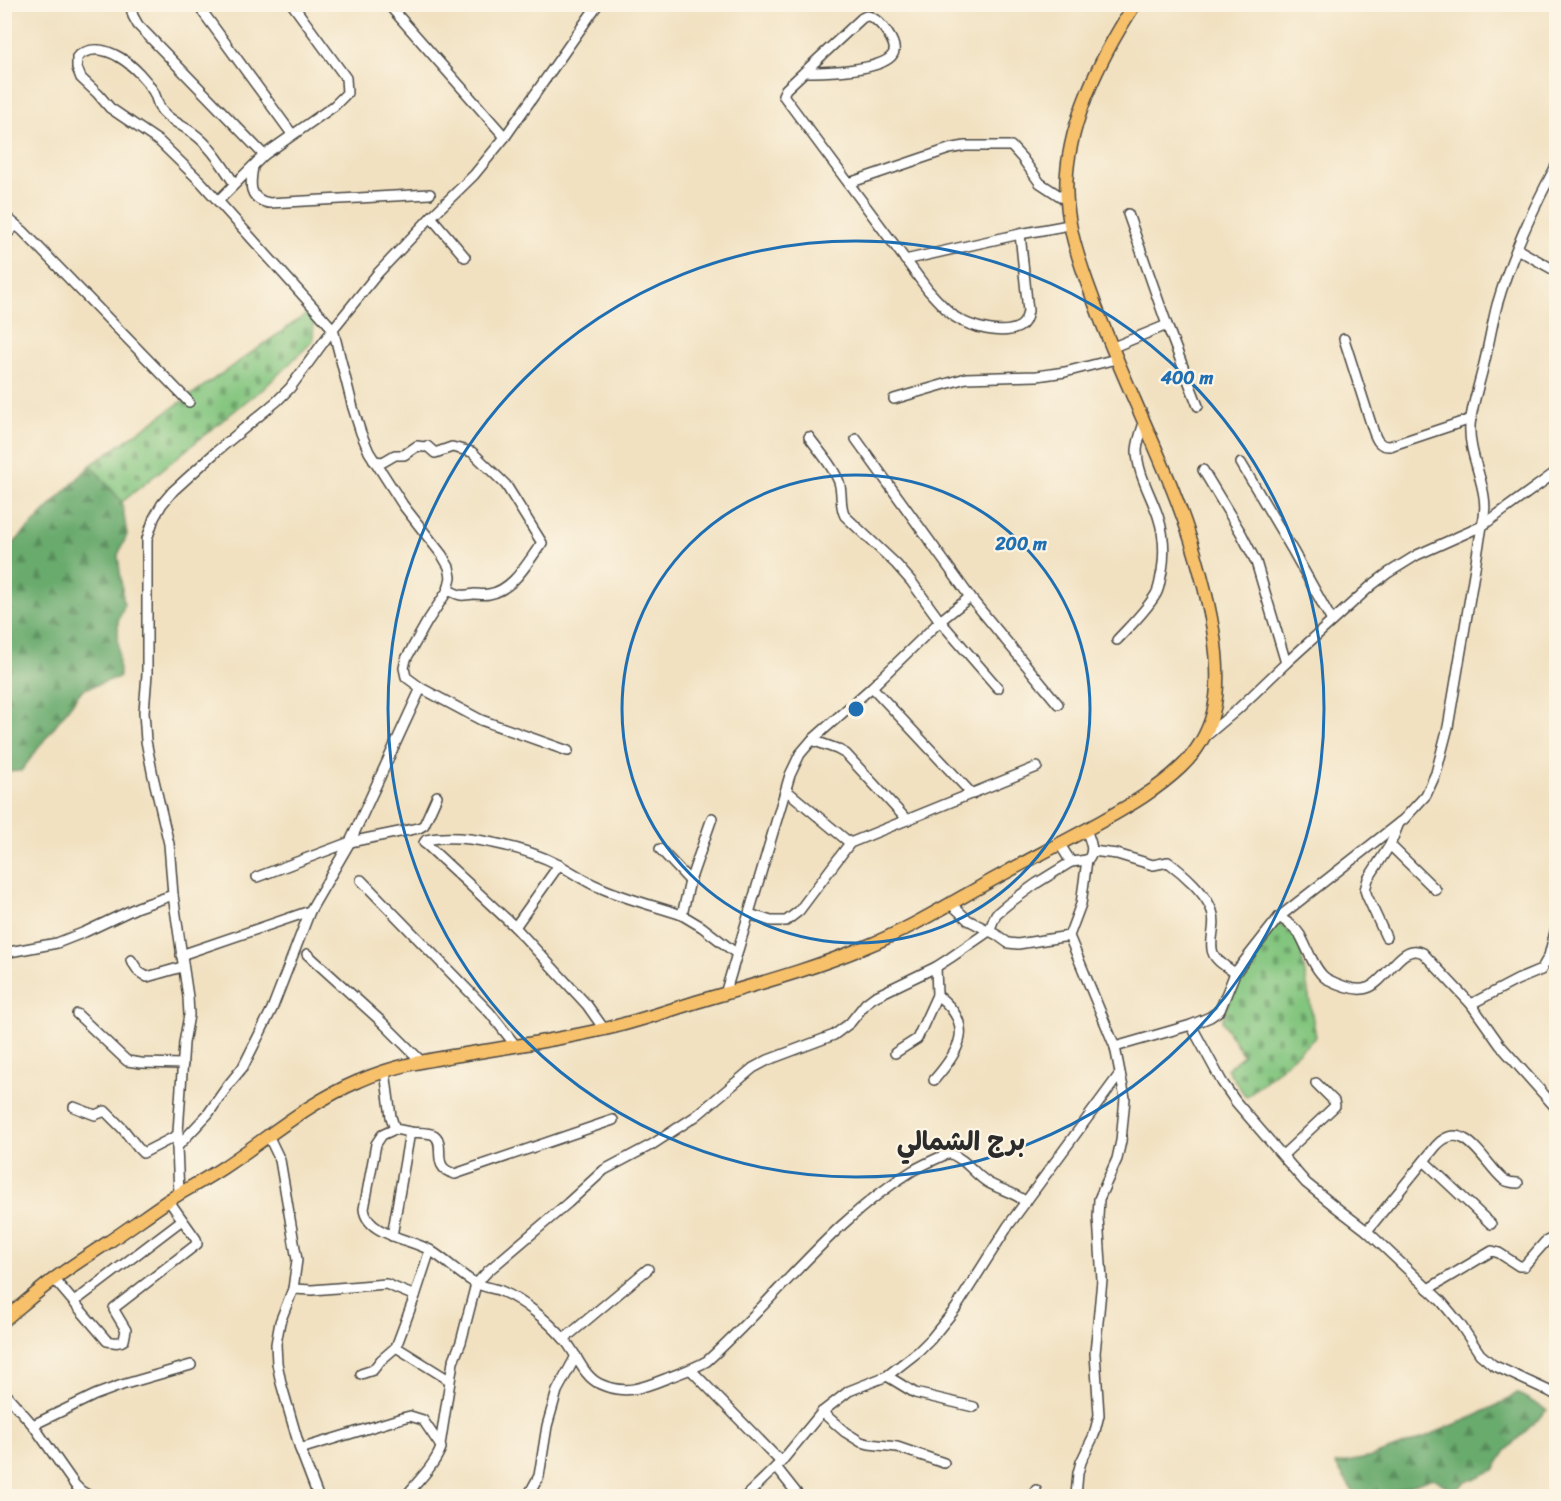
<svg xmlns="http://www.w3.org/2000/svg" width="1561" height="1501" font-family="Sriracha,'Playpen Sans Arabic',sans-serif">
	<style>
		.forest { fill: url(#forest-firs); stroke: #4a6a4c; stroke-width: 1.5 }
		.cemetery { fill: url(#cemetery-stones); stroke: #567854; stroke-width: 1.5 }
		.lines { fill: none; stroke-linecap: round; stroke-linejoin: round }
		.minor-casing { stroke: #494642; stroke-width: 12 }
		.major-casing { stroke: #494642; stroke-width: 15 }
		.minor { stroke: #fff; stroke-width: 9 }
		.major { stroke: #f7c06b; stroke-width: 12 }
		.ring { fill: none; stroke: #1f6fb2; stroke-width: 3 }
		.labels { text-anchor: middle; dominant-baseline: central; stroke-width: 4.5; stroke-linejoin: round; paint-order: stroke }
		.district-label { font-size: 26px; font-weight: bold; fill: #2b2b2b; stroke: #fcf5e5 }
		.centre { fill: #1f6fb2; stroke: #fcf5e5; stroke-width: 3 }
		.ring-label { font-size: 18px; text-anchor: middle; font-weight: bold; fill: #1f6fb2; stroke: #fcf5e5; stroke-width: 4.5; stroke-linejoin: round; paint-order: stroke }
	</style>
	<defs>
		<pattern id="forest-firs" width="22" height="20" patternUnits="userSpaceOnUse" patternTransform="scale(1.5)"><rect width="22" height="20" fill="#69aa6d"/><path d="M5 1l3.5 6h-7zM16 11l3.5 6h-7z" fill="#578b5a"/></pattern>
		<pattern id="cemetery-stones" width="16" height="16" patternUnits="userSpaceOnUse" patternTransform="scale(1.5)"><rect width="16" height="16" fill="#82c57e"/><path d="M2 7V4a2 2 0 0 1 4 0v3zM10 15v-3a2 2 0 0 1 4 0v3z" fill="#6ba067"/></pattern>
	</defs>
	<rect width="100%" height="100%" fill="#fcf5e5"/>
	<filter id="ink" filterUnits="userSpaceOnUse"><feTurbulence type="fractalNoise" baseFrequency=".0167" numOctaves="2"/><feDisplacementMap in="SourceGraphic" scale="12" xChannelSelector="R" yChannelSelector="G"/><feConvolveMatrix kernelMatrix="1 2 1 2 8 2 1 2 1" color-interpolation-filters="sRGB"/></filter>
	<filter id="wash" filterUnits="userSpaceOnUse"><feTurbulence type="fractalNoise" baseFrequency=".008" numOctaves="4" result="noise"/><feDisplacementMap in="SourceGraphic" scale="24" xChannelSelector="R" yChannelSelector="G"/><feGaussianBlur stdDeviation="1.35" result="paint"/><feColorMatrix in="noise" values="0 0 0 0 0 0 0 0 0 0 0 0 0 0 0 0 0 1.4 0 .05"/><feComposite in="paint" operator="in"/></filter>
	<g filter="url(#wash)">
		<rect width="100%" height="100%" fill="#f1e1c1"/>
		<g class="forest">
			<path d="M91,465L122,502L127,535L118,555L124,606L118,621L119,677L82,690L21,771L5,772V552Z"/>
			<path d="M1517,1393L1547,1410L1505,1452L1494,1470L1464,1483L1454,1491L1433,1478L1381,1496H1356L1335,1464L1368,1458L1415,1441L1475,1416L1507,1400Z"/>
		</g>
		<g class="cemetery">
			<path d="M314,309L313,341L262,390L249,399L122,502L91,465Z"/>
			<path d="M1279,922L1299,940L1316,1037L1246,1097L1227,1069L1243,1055L1222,1021L1237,976Z"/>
		</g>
	</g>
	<g filter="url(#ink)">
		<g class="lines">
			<g class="minor-casing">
				<g id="minor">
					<path d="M130,4L133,16L138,25L264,155L218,201L333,329L353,408L361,433L369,452L403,505L442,555L449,567L451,577L448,590L427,622L406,659L404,668L406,677L421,688L481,720L568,751"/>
					<path d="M197,4L292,134"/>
					<path d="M388,4L505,137"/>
					<path d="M871,5L872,4"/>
					<path d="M804,72C823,72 883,71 893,54C899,44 880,21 871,17C867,15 866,16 862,18L786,89L783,95L928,290C936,299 945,309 955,317C970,327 1002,336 1019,327C1025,324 1027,317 1028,311L1020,234"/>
					<path d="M264,155L334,106L347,93L346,78L292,4"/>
					<path d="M253,167C250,184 248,199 269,203L430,194"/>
					<path d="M849,183L949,149L965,146H1011L1022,158L1040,183L1066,200"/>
					<path d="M218,201L202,183L160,142L110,108L98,94L81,78L77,68V57C103,35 140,69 153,91C157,97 157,106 163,112C171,121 183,126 193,133C211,146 222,165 234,183"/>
					<path d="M1128,214L1167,325L1198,406"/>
					<path d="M4,215L23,231L56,265L189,402"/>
					<path d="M431,217L465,257"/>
					<path d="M4,237L16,225"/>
					<path d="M1517,249L1556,271"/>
					<path d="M905,260L1020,234L1069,225"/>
					<path d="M1344,339L1373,430C1376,439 1379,447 1390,446L1471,419"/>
					<path d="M1111,348L1167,325"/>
					<path d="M894,399L966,378L1037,376L1065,372L1116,359"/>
					<path d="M809,437C819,451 833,466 839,482C843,494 839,505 845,516L896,564L911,581L940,621L998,688"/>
					<path d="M856,439L970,597"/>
					<path d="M374,461L383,462L395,455H404L417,446L424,447L427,446L435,453L452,447L472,452L506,485L542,543C528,561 514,590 489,594C484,595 479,594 474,594C460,596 461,596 448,590"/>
					<path d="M1241,463L1293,551L1332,621"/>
					<path d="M1203,470L1241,533L1256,562L1286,663"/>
					<path d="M1117,640C1130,626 1146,611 1156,594C1160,587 1160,579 1162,571C1165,553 1164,534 1158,516C1151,495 1137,473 1137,450C1138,440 1141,432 1144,423"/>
					<path d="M872,687L972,794"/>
					<path d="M1206,736L1238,709L1286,663L1372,585L1388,573L1417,555L1482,526L1556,472"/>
					<path d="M812,740L837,749L846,754L907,820"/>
					<path d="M786,790L850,843"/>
					<path d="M712,818L690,881L682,915L702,927L737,954"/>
					<path d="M1059,843L1071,862L1087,860"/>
					<path d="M1390,845L1436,890"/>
					<path d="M660,849L690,881"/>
					<path d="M1092,851L1117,854L1153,865L1168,862C1183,873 1206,893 1212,911C1217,924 1210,937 1212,949C1213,960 1227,967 1235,973"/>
					<path d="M257,877L350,842L419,828L424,825L437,796"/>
					<path d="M361,880L490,1013L516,1046"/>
					<path d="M951,904L968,920L997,935L1008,943L1018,944L1069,936"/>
					<path d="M749,914L771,921H786L799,911L850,843L1037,767"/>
					<path d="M1279,917C1287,922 1295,927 1300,935C1307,947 1315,972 1327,979C1337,984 1356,992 1367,988C1386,983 1401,941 1423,953L1471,1004L1500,1045L1556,1108"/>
					<path d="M515,927L559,865"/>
					<path d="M1386,937L1367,896L1365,890L1368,879L1390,845L1399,823"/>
					<path d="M4,953L57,943L85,932L138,907L173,895"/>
					<path d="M307,954L383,1023L421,1061"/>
					<path d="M181,955L310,911"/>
					<path d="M131,960L139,972L147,977L182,967"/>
					<path d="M725,994L790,775L800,754L812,740L872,687L940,621L970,597L1058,704"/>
					<path d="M1471,1004L1517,980L1541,970L1549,956L1556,928"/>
					<path d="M77,1014L127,1061L141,1063L183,1064"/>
					<path d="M1191,1025L1222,1082L1236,1102L1306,1183L1337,1208L1367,1231L1441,1301L1460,1324L1480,1354L1493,1365L1549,1391L1556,1395"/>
					<path d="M604,1029L587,1005L515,927L428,846L424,843L426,840C462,832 527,848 559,865C573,872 585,882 599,887C626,899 655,906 682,915"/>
					<path d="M1115,1047L1191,1025L1210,1017L1220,1010L1235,973L1279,917L1404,819L1426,795L1436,773L1448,727L1454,692L1482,526C1493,492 1468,460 1470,426C1471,408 1480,382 1484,364C1489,344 1492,324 1497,305C1511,257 1532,210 1556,166"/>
					<path d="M895,1053L917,1039L937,995L936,967"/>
					<path d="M385,1071L391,1117L395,1129L410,1132L392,1236"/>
					<path d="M934,1080C960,1050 976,1025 937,995"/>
					<path d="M74,1107L95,1115L105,1111L123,1129L138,1148L143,1153L178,1135"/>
					<path d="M395,1129L382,1135L376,1144L364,1209C367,1236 413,1239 431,1251C446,1260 459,1274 475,1283C483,1287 493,1288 501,1291C523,1300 548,1321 563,1338C576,1351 582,1376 600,1384C626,1396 645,1387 670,1377C683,1372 695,1368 707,1361C776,1299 832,1220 912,1171C924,1164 936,1159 949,1153C967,1160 972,1172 987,1182C1000,1190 1014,1192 1026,1202"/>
					<path d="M410,1132C416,1133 428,1132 434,1135C447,1144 429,1168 455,1174L613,1120"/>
					<path d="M268,1135L280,1160L297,1260L293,1289L280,1322L276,1344L277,1363L281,1383L300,1449L318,1496"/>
					<path d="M177,1147L208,1114L229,1084L243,1067L272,1009L310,911L350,842L421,688"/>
					<path d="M1283,1155L1335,1106L1334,1101L1316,1083"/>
					<path d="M1424,1161L1491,1224"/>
					<path d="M179,1194L177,1147L184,1043L189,1015L188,997L173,895L169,844L153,776L146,741L144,712L147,674V539L154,518L162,504L173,491L217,451L277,401L290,388L333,329L378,273L431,217L474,175L505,137L598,4"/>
					<path d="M1367,1231L1436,1146C1464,1115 1485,1165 1504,1180C1508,1182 1513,1183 1518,1183"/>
					<path d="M54,1279L107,1341C114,1342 119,1344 124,1340L126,1330L114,1310V1308L197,1244L196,1239L169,1201"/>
					<path d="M293,1289L312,1290L386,1284L415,1296"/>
					<path d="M1428,1289L1492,1251L1499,1253L1519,1266H1524L1545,1242L1556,1236"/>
					<path d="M74,1302L182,1220"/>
					<path d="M564,1339L648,1269"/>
					<path d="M396,1347L449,1380"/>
					<path d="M691,1370L781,1462"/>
					<path d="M361,1374L373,1370L381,1360L396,1347L415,1296L430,1250"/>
					<path d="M887,1376L915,1393L974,1407"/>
					<path d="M4,1392L33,1425L75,1485L81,1491L90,1496"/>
					<path d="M822,1412L845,1432L861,1442L869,1444L897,1447L944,1463"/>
					<path d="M33,1425L95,1395L122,1385L191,1365"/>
					<path d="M300,1449L402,1418L410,1416L423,1420L440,1445"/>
					<path d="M776,1467L799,1496"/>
					<path d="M406,1496C418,1481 434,1466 441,1448L440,1445L453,1362L461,1342L476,1284L488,1271L568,1203L604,1170L653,1144L696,1116L753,1068L768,1060L834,1035L850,1023L866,1003L874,997L936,967L950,958L989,931L996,914L1008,904L1037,883L1071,862"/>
					<path d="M528,1496L539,1476L547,1426L557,1391L576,1356"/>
					<path d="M746,1496L781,1462L822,1412L849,1391L887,1376L919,1351L931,1339L956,1308L1008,1226L1119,1075"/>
					<path d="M1032,1496L1036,1490"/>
					<path d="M1076,1496L1078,1473L1081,1462L1094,1435L1099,1415L1095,1353L1102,1280L1098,1217L1099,1199L1117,1159L1121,1141L1125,1098L1115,1047L1069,936L1081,904L1087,860C1096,852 1090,840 1086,830"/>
				</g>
			</g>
			<g class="major-casing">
				<path id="major" d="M4,1320C21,1306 37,1292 54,1279C71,1266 89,1255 107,1243C128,1229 148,1214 169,1200C187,1189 206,1179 224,1167C269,1137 309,1102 359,1081C399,1063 441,1058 484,1051C522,1045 561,1039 600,1030C634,1023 669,1010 703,1000C757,984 813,969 865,947C915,927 960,897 1007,872C1038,855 1070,839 1102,821C1129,806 1158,789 1181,767C1196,753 1208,733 1213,713C1224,672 1212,616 1201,575C1176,478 1125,390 1092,296C1077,256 1063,215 1067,172C1072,114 1104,52 1135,4"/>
			</g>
			<use href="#minor" class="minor"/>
			<use href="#major" class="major"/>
		</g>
	</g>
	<g class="ring">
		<circle cx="856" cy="709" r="234"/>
		<circle cx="856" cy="709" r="468"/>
	</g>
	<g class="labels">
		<g class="district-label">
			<text x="961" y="1141">برج الشمالي</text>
		</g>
	</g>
	<circle cx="856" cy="709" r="9" class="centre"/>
	<g class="ring-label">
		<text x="1187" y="384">400 m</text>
		<text x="1021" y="550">200 m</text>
	</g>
	<rect width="1561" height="1501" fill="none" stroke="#fcf5e5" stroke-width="24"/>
</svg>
